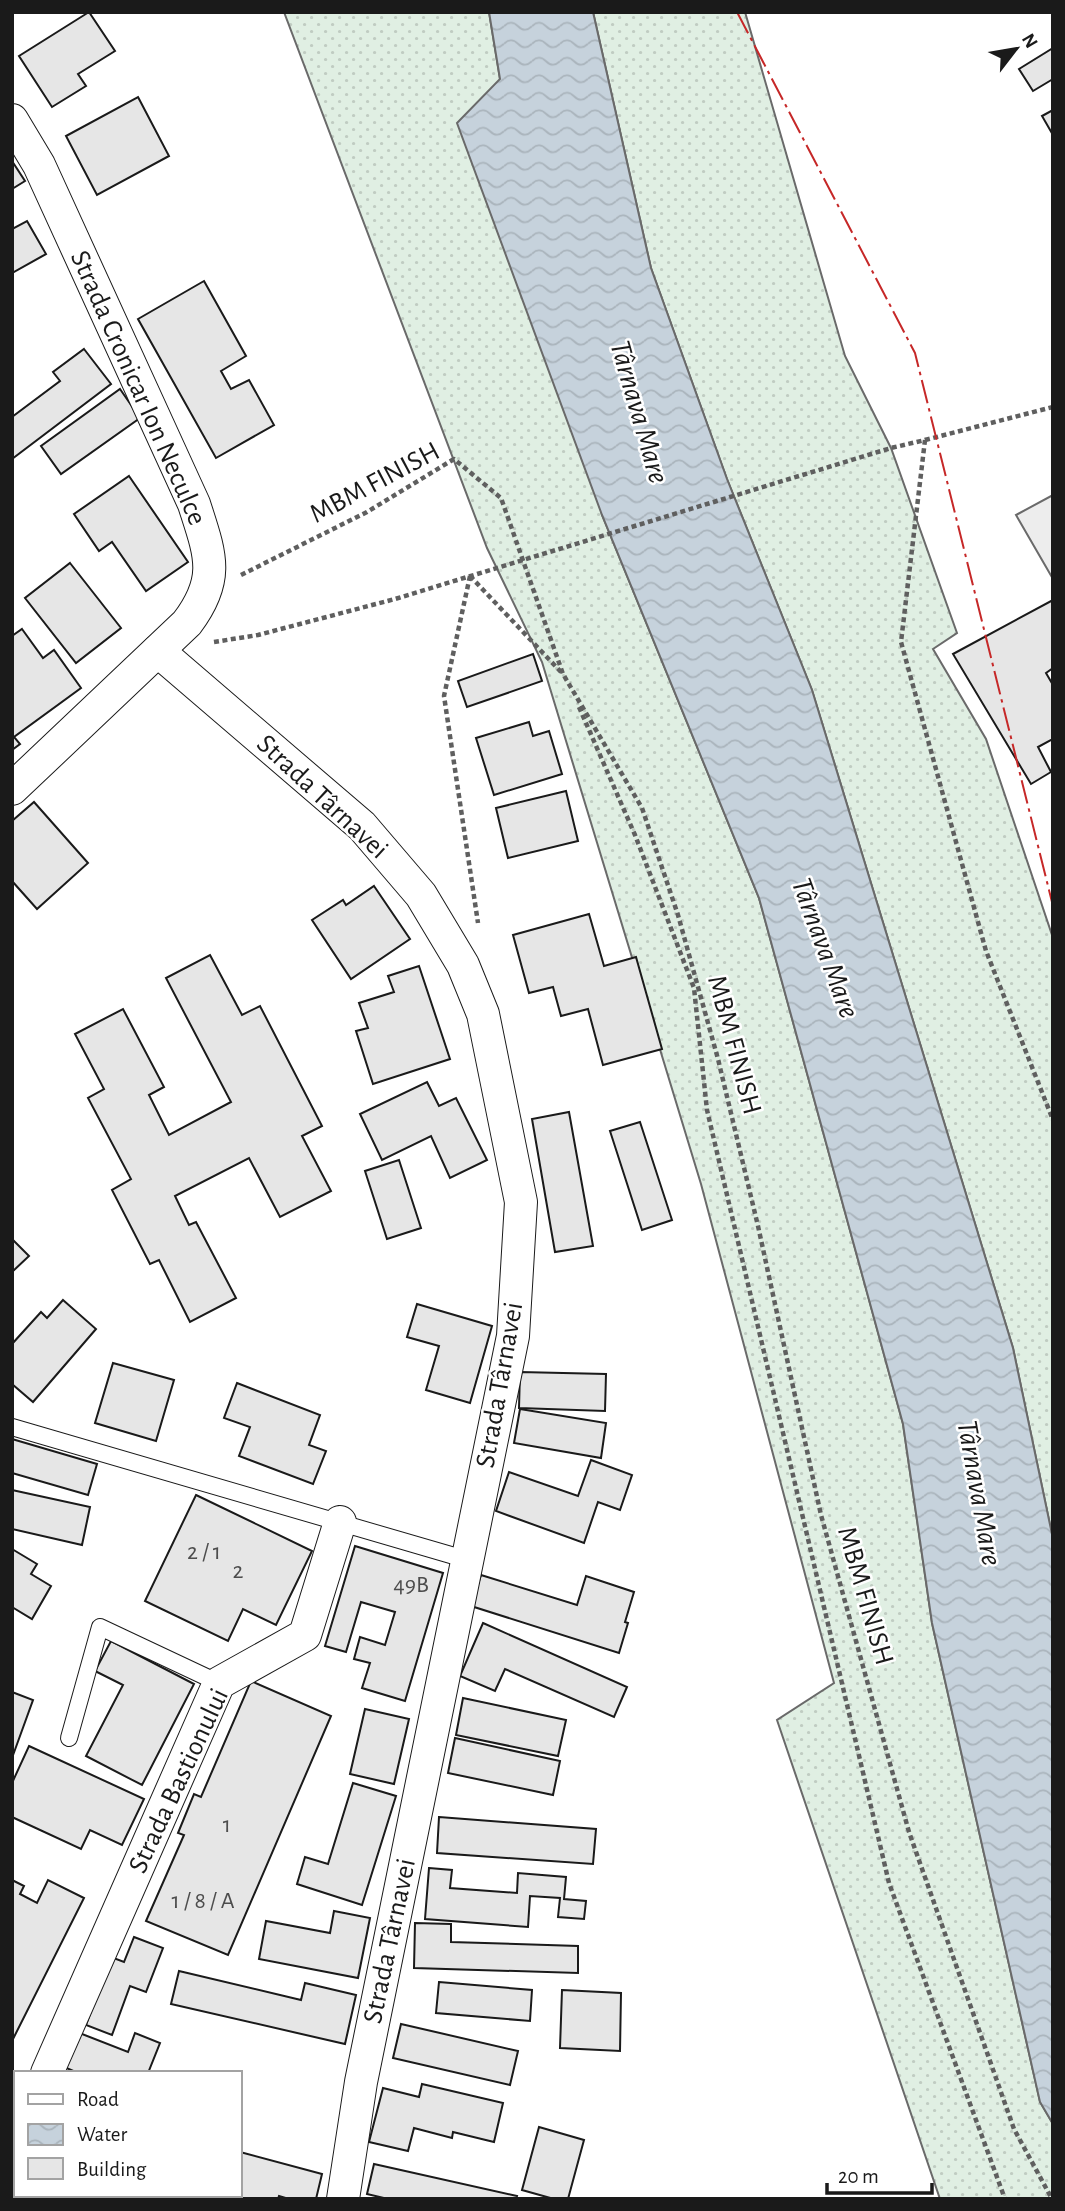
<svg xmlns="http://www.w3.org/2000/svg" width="1065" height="2211" font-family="'Alegreya Sans',sans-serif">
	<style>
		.grass { fill: url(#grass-dots); stroke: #6a6a6a; stroke-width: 2 }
		.parking { fill: #ededed; stroke: #6a6a6a; stroke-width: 2 }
		.water { fill: url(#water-waves); stroke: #6a6a6a; stroke-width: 2 }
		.building { fill: #e6e6e6; stroke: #1a1a1a; stroke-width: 2 }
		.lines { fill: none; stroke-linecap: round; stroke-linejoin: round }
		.service-casing { stroke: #1a1a1a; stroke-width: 18 }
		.minor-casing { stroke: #1a1a1a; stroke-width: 34 }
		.path { stroke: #5f5f5f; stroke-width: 4.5; stroke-dasharray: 5 3.5; stroke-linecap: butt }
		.service { stroke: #fff; stroke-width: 16 }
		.minor { stroke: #fff; stroke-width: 32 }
		.power { stroke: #c62828; stroke-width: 2; stroke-dasharray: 24 5 3.5 5; stroke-linecap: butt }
		.labels { text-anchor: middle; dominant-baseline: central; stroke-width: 5; stroke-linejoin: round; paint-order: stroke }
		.number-label { font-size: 24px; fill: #4d4d4d }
		.street-label { font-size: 28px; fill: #1a1a1a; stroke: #fff }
		.water-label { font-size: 30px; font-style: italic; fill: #1a1a1a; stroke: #fff }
	</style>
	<defs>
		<pattern id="grass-dots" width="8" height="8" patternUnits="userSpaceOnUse" patternTransform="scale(1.75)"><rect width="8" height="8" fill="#e0efe3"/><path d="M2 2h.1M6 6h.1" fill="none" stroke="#c0ccc2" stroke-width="1.8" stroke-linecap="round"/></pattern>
		<pattern id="water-waves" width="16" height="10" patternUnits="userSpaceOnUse" patternTransform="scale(1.75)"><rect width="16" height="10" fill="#c6d2dc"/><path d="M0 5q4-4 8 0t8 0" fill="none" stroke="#aab4bc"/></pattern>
	</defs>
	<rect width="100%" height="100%" fill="#fff"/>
	<g class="grass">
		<path d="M284,12H489L500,79L602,515L759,898L903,1424L932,1623L1040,2102L1053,2124V2199H940L777,1720L834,1683L701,1184L542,662L487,548Z"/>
		<path d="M593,12H745L845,356L891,448L957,633L933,649L986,739L1053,938V1539L1013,1348L812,690L727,479L651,268Z"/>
	</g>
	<path class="parking" d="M1053,495V579L1016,515Z"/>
	<path class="water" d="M489,12H593L651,268L727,479L812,690L1013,1348L1053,1539V2124L1040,2102L932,1623L903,1424L759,898L602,515L457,123L500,79Z"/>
	<g class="building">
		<path d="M89,12L115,51L78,74L86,86L52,107L19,56Z"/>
		<path d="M1053,48V79L1033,91L1019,69Z"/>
		<path d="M138,97L169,156L97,195L66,136Z"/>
		<path d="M1053,110V135L1042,116Z"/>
		<path d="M12,161L25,181L12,189Z"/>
		<path d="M27,221L46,254L12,273V229Z"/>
		<path d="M204,281L246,356L221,371L231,389L249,380L274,425L216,458L138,319Z"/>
		<path d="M84,349L111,384L12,459V417L60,381L53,372Z"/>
		<path d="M120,389L140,418L61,474L41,446Z"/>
		<path d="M129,476L188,562L146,591L112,542L99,551L74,514Z"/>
		<path d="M70,563L121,628L76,663L25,598Z"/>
		<path d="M1053,600V668L1046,673L1053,685V739L1038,747L1051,772L1031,784L953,654Z"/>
		<path d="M22,629L43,658L54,650L81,688L14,737L20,744L12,750V636Z"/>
		<path d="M533,654L542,681L467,707L458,681Z"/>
		<path d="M529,722L533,736L549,731L562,774L494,795L476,738Z"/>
		<path d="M566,791L578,841L508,858L496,808Z"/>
		<path d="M34,802L88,863L37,909L12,881V821Z"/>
		<path d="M374,886L410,939L351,979L312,920L343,900L346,905Z"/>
		<path d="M589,914L604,966L636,957L662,1049L603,1065L588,1009L561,1016L553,987L529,993L513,935Z"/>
		<path d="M210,955L242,1015L260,1006L322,1126L302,1136L331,1191L280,1217L249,1158L175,1196L189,1225L196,1222L236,1298L190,1322L159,1260L150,1264L112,1190L131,1179L88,1098L104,1089L75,1034L123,1009L164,1087L149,1095L169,1135L231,1102L166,978Z"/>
		<path d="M419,966L450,1059L373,1084L356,1031L368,1028L359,1003L394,992L388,976Z"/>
		<path d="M427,1082L439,1106L456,1098L487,1160L450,1178L431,1136L382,1160L360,1114Z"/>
		<path d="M569,1112L593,1246L555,1252L532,1119Z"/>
		<path d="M640,1122L672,1220L642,1230L610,1131Z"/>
		<path d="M399,1160L421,1228L387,1239L365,1171Z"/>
		<path d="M12,1239L29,1256L12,1272Z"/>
		<path d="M63,1300L96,1329L33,1402L12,1384V1344L41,1312L47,1318Z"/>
		<path d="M417,1304L492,1326L470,1403L426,1390L439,1346L407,1337Z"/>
		<path d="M113,1363L174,1380L156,1441L95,1423Z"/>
		<path d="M520,1372L606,1374L605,1411L519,1408Z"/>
		<path d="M237,1383L320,1415L309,1445L326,1451L313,1484L239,1456L250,1427L224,1418Z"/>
		<path d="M520,1409L606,1423L601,1458L514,1443Z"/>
		<path d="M12,1439L97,1464L88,1495L12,1473Z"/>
		<path d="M591,1460L632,1475L620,1510L598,1502L584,1543L496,1511L509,1472L578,1496Z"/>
		<path d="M12,1490L90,1507L82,1545L12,1529Z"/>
		<path d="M196,1495L312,1551L276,1625L243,1609L228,1641L145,1601Z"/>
		<path d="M355,1546L443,1573L405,1701L362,1688L370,1663L354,1659L360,1637L385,1645L395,1612L361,1602L346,1652L325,1646Z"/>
		<path d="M12,1549L37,1564L31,1574L51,1586L32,1619L12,1607Z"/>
		<path d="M481,1575L577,1605L586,1576L634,1592L625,1622L628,1623L619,1653L471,1606Z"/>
		<path d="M483,1623L627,1687L614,1717L505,1669L495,1691L460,1676Z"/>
		<path d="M111,1641L194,1684L142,1785L86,1756L123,1685L95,1671Z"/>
		<path d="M251,1681L331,1716L228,1955L146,1921L184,1835L178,1833L194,1794L201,1797Z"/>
		<path d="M12,1692L33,1700L12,1758Z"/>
		<path d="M463,1698L566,1720L558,1756L456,1735Z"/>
		<path d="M365,1709L409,1719L394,1784L350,1774Z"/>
		<path d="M455,1738L560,1761L553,1795L448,1773Z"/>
		<path d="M29,1746L144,1799L122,1845L90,1830L81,1849L12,1817V1783Z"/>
		<path d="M353,1783L396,1796L362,1905L297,1884L305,1857L328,1864Z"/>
		<path d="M439,1817L596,1829L593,1864L437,1853Z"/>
		<path d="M429,1868L452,1870L450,1888L517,1893L518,1873L566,1877L564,1899L586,1901L584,1919L558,1917L560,1898L530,1896L528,1927L425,1919Z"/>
		<path d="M12,1880L24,1886L20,1894L37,1903L48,1880L84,1898L12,2041Z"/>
		<path d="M334,1911L370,1918L358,1978L259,1959L266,1921L330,1933Z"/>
		<path d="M415,1923L451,1924V1942L578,1946V1973L414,1968Z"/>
		<path d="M134,1937L163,1948L146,1992L130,1986L112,2035L86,2025L111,1957L124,1962Z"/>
		<path d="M179,1971L301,2000L305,1983L356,1995L345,2044L171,2004Z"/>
		<path d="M439,1982L532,1990L530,2021L436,2013Z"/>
		<path d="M562,1990L621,1993L620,2051L560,2048Z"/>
		<path d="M401,2024L518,2051L510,2085L393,2058Z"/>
		<path d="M77,2032L128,2052L135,2033L160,2043L148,2073H78L64,2067Z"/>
		<path d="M422,2084L503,2103L494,2142L453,2132L452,2138L414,2128L408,2151L369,2142L383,2088L419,2097Z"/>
		<path d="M539,2127L584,2140L568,2199H554L522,2190Z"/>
		<path d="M240,2152L322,2174L316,2199H289L279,2196L278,2199H206L193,2195H240Z"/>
		<path d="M374,2164L517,2196L516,2199H388L367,2194Z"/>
	</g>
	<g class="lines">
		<g class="service-casing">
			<g id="service">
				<path d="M12,1427L468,1560"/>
				<path d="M69,1738L100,1627L219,1683"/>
			</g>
		</g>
		<g class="minor-casing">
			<g id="minor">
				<path d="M12,120L39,165L194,504C210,554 221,578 187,623L12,789"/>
				<path d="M158,651L362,826L421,895L463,965L483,1014L521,1202L513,1336L361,2082L343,2199"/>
				<path d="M47,2073L219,1683L305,1635L340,1522"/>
				<path d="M12,2152L16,2144"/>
			</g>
		</g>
		<g class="path">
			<path d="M925,440L1053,407"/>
			<path d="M241,575L367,512L454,459L501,498L563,674L642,808L678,915L718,1059L758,1226L821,1515L909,1832L1014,2129L1052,2199"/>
			<path d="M470,576L561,672"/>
			<path d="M470,576L444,696L478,923"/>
			<path d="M214,642L258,635L395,599L891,448L925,440L901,642L986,951L1053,1120"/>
			<path d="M579,707L635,835L694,988L707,1110L889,1883L1005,2199"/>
		</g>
		<use href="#service" class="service"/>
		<use href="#minor" class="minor"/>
		<path class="power" d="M737,12L915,353L1053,906"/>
	</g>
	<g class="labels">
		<g class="number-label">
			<text x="204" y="1552">2 / 1</text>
			<text x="238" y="1571">2</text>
			<text x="411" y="1585">49B</text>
			<text x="227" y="1825">1</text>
			<text x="203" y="1901">1 / 8 / A</text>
		</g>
		<g class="street-label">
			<text transform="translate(138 388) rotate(66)">Strada Cronicar Ion Neculce</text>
			<text transform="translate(375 483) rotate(-28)">MBM FINISH</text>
			<text transform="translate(322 797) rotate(43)">Strada Târnavei</text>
			<text transform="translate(734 1045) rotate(75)">MBM FINISH</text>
			<text transform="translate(500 1385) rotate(-80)">Strada Târnavei</text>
			<text transform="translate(865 1596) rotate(74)">MBM FINISH</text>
			<text transform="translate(179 1781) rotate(-65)">Strada Bastionului</text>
			<text transform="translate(390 1941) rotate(-78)">Strada Târnavei</text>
		</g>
		<g class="water-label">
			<text transform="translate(639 412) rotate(74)">Târnava Mare</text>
			<text transform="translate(825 948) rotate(70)">Târnava Mare</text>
			<text transform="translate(979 1493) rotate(80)">Târnava Mare</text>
		</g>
	</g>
	<rect width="1065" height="2211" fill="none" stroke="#1a1a1a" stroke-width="28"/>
	<rect x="14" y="2071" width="228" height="126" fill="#ffffff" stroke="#a3a3a3" stroke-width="2"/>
	<rect x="28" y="2094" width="35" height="10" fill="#ffffff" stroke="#a3a3a3" stroke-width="2"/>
	<text x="77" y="2106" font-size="21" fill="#1a1a1a">Road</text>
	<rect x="28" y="2124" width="35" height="21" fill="url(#water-waves)" stroke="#a3a3a3" stroke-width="2"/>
	<text x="77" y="2141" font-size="21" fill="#1a1a1a">Water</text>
	<rect x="28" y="2158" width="35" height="21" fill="#e6e6e6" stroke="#a3a3a3" stroke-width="2"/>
	<text x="77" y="2176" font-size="21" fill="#1a1a1a">Building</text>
	<g transform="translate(1016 49) rotate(59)" stroke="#ffffff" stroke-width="5" paint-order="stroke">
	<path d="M0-5L12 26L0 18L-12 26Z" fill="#1a1a1a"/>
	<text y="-10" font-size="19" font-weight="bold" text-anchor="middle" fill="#1a1a1a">N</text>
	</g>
	<path d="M827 2183v10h105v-10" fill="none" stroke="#1a1a1a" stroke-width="3.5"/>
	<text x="838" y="2183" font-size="21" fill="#1a1a1a" stroke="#ffffff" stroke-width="5" paint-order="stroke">20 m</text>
</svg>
